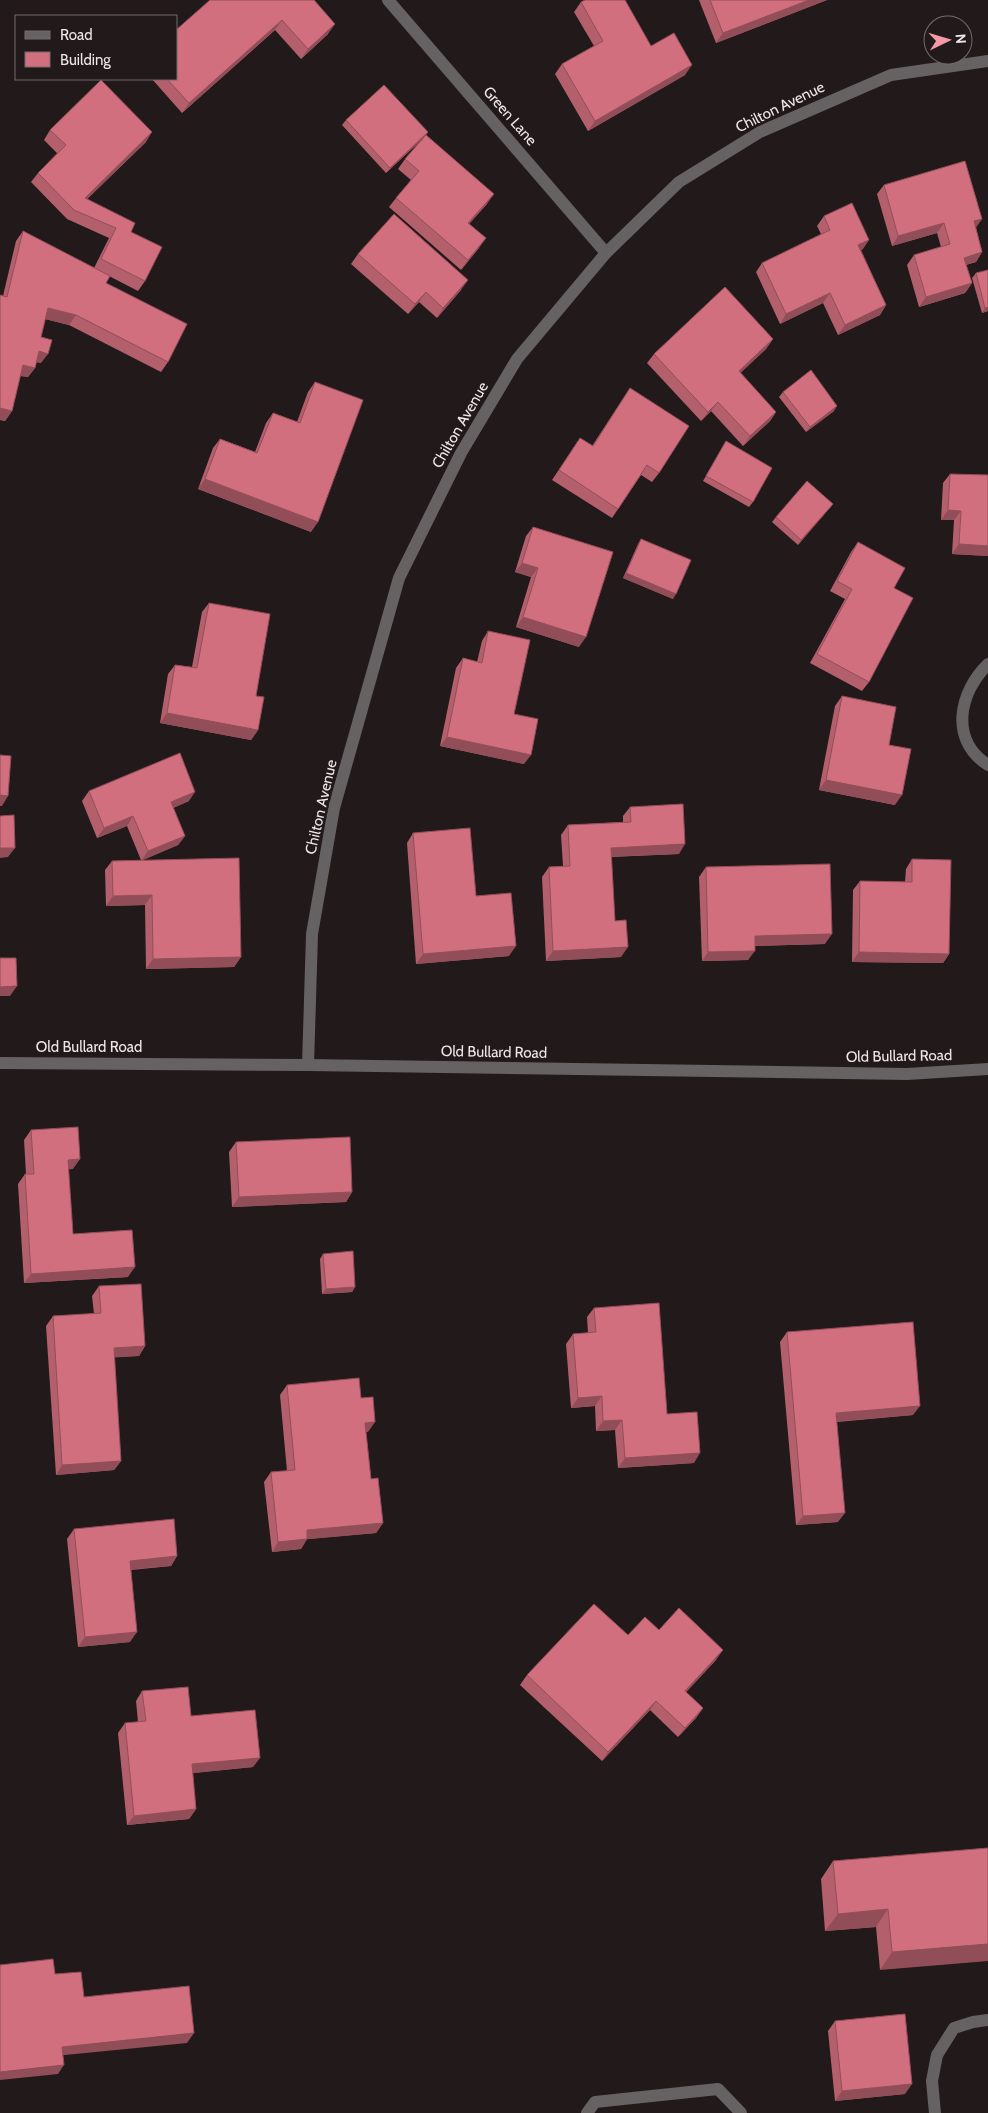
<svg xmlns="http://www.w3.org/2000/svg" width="988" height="2113" font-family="Cabin,sans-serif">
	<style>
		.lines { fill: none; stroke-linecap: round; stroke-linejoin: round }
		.lane { stroke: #666162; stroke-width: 12 }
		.street { stroke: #666162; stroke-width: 12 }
		.wall { fill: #b45f6c }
		.shaded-wall { fill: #924e58 }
		.building { fill: #d16f7e; stroke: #924e58 }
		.labels { text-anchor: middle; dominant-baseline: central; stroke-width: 5; stroke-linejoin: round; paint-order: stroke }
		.street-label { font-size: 15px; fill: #eee7e8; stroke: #22191a }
	</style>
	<rect width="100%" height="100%" fill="#22191a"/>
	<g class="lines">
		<g class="lane">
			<path d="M587,2113L595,2102L718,2089L741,2113"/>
			<path d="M935,2113L932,2081L937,2055L954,2028L973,2022L988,2020"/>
		</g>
		<g class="street">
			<path d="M388,0L606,253"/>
			<path d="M988,664C959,692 949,740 988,765"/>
			<path d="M0,1063L308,1065L907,1074L988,1069"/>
			<path d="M308,1065L312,934L334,808L399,578L461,453L517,359L606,253L679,182L760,132L891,75L988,61"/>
		</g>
	</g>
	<g class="wall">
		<path d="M210,0L328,34L301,59L275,30L182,113L152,79H176Z"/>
		<path d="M699,0H827L716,43Z"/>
		<path d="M581,2L651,46L685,75L588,131L555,74L562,64L594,46L574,12Z"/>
		<path d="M346,120L428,132L426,135L487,204L469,224L479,248L461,270L389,207L396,198L411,180L398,169L405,159L422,139L386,173L342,125Z"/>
		<path d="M50,130L146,142L87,199L131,232L145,281L138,291L109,276L106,283L168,362L161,372L69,325L45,319L41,337V363L36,362L35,368L28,377L20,376L12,411L5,421L0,420V295L3,296L16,241L23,231L94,268L109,238L67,219L31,182L38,173L57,153L44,140Z"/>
		<path d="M884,185L976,228L982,252L976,262L966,265L972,283L965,293L919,307L907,265L914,255L941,247L937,233L892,246L877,194Z"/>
		<path d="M824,216L863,249L861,250L886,305L880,315L838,335L823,303L780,324L756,272L762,263L821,234L817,226Z"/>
		<path d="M358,254L461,290L437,318L419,302L408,314L351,264Z"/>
		<path d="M988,270V311L982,313L972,278L976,273Z"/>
		<path d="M773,339L766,349L740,373L776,412L770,421L743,446L711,411L701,421L647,363L654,354Z"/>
		<path d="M315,382L311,532L198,489L213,448L220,439L255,452L266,423L273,413L297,422L308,392Z"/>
		<path d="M630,388L659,473L652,482L641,475L612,518L552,480L580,438L592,446Z"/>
		<path d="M783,392L834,411L806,432L779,397Z"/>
		<path d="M726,441L753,502L749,507L703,481Z"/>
		<path d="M950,474L988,556L952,554L954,520H941L943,483Z"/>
		<path d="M833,504L798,545L772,522L776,517Z"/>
		<path d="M533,527L579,647L516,627L531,577L515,572L526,536Z"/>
		<path d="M641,539L673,599L623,578L638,544Z"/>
		<path d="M858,542L894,588L869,682L862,691L810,663L845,599L830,591L851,552Z"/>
		<path d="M209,603L256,696L258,730L251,740L160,723L168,674L175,665L192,667L202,612Z"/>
		<path d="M488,631L514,714L524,764L440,746L456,668L463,658L477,662L482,641Z"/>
		<path d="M842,696L889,745L895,805L819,790L835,706Z"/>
		<path d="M89,791L189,801L173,808L185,836L178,845L142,860L241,957L234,967L146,969L145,905L106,906L105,870L112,861L141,860L127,826L97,838L82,801Z"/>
		<path d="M630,807L679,854L611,857L615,921L621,957L546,961L542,877L549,867L563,866L561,835L568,825L623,822V816Z"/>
		<path d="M413,833L476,896L509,956L416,964L407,843Z"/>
		<path d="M912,859L949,954L943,963L852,962L853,890L860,881L905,882L906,869Z"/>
		<path d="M706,867L825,944L755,946L748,960L702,961L699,877Z"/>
		<path d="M31,1130L73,1169H68L73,1234L128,1277L24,1283L18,1184L25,1174H26L24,1140Z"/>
		<path d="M236,1142L352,1192L346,1202L232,1207L229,1152Z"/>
		<path d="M323,1254L355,1287L352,1292L322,1294L320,1259Z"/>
		<path d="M99,1286L145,1346L139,1356L114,1357L121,1461L114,1470L56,1475L46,1326L53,1316L94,1314L92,1296Z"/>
		<path d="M594,1308L667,1414L694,1463L618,1468L615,1430L596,1431L595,1406L571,1408L566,1344L573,1334L588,1333L587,1317Z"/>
		<path d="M787,1332L913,1415L837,1422L838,1522L796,1525L780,1342Z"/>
		<path d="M287,1385L361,1398L368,1432H366L371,1479L383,1523L376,1533L307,1539L301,1549L272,1552L264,1482L271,1472L287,1471L280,1395Z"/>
		<path d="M74,1529L177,1556L171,1566L131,1570L130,1642L78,1647L67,1539Z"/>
		<path d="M659,1630L716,1660L686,1692L703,1708L696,1718L678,1737L650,1710L602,1761L520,1685L527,1675L628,1635Z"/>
		<path d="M142,1691L191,1716L253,1767L192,1773L196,1809L189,1819L127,1825L118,1733L125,1723L138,1722L136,1701Z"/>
		<path d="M988,1848L880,1970L876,1927L825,1931L821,1879L833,1861Z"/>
		<path d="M835,2021L905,2094L835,2101L828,2031Z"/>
	</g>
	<g class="shaded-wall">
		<path d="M809,0H827L716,43L723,33Z"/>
		<path d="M282,20L275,30L182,113L189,103Z"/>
		<path d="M335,24L328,34L301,59L308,49Z"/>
		<path d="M692,65L685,75L588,131L595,121Z"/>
		<path d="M152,132L146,142L78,208L85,198Z"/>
		<path d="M428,132L425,137L386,173L390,168Z"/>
		<path d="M494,194L487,204L461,233L468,223Z"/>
		<path d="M982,219L975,229L974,221Z"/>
		<path d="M944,223L937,233L892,246L898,236Z"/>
		<path d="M486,238L479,248L461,270L468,260Z"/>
		<path d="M869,240L863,249L851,255L858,245Z"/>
		<path d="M982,252L976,262L958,267L964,258Z"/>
		<path d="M468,280L461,290L437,318L443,308Z"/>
		<path d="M972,283L965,293L919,307L926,297Z"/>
		<path d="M426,292L419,302L408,314L415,304Z"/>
		<path d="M830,293L823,303L780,324L786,314Z"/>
		<path d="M886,305L880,315L838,335L845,325Z"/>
		<path d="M988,307V311L982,313L985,308Z"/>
		<path d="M48,308L76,315L69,325L41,318Z"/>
		<path d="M773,339L766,349L732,381L739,371Z"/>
		<path d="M39,351L48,354L41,363L32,361Z"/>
		<path d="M23,365L35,368L28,377L16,375Z"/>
		<path d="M718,402L711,411L701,421L708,412Z"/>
		<path d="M837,406L834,411L806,432L810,427Z"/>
		<path d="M0,408L12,411L5,421L0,420Z"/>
		<path d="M776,412L770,421L743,446L750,436Z"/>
		<path d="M205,479L318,522L311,532L198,489Z"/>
		<path d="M833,504L829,509L798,545L801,540Z"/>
		<path d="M948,510L961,511L954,520H941Z"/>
		<path d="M959,544L988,546V556L952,554Z"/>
		<path d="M522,563L538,568L531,577L515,572Z"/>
		<path d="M626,573L676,594L673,599L623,578Z"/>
		<path d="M523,617L586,637L579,647L516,627Z"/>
		<path d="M167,713L258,730L251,740L160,723Z"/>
		<path d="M447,737L531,755L524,764L440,746Z"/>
		<path d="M826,780L902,795L895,805L819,790Z"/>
		<path d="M195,792L189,801L164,812L171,802Z"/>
		<path d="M0,795L8,796L2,806H0Z"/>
		<path d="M133,816L127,826L97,838L104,828Z"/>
		<path d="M185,836L178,845L141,861L148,851Z"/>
		<path d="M685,844L679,854L604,857L611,848Z"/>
		<path d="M0,848H15L8,857L0,858Z"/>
		<path d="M152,895L145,905L106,906L113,896Z"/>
		<path d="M832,934L825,944L748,946L755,936Z"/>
		<path d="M516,946L509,956L416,964L423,954Z"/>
		<path d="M628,947L621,957L546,961L553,951Z"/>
		<path d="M755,951L748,960L702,961L708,952Z"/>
		<path d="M859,952L949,954L943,963L852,962Z"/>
		<path d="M241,957L234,967L146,969L153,959Z"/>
		<path d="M17,986L10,996H0V987Z"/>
		<path d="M80,1159L73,1169L61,1170L68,1160Z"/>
		<path d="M352,1192L346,1202L232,1207L239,1197Z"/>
		<path d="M135,1267L128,1277L24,1283L31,1274Z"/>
		<path d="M355,1287L352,1292L322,1294L326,1289Z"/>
		<path d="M145,1346L139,1356L107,1358L114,1348Z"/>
		<path d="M602,1396L595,1406L571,1408L578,1398Z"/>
		<path d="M920,1406L913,1415L830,1422L836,1413Z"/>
		<path d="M622,1420L615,1430L596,1431L603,1421Z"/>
		<path d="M375,1422L368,1432L359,1433L365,1423Z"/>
		<path d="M700,1453L694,1463L618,1468L625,1458Z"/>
		<path d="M121,1461L114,1470L56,1475L62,1465Z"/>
		<path d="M845,1513L838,1522L796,1525L803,1516Z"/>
		<path d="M383,1523L376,1533L300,1540L307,1530Z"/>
		<path d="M307,1539L301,1549L272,1552L278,1542Z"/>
		<path d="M177,1556L171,1566L123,1570L130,1561Z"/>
		<path d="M137,1632L130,1642L78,1647L85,1637Z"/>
		<path d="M723,1650L716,1660L678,1701L685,1691Z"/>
		<path d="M656,1701L650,1710L602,1761L608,1752Z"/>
		<path d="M703,1708L696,1718L678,1737L685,1728Z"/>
		<path d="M260,1758L253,1767L185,1774L192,1764Z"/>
		<path d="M196,1809L189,1819L127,1825L134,1816Z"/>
		<path d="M888,1909L876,1927L825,1931L838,1914Z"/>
		<path d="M988,1944V1961L880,1970L892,1952Z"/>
		<path d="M194,2033L187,2043L55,2056L62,2047Z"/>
		<path d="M64,2065L58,2074L0,2080V2072Z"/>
		<path d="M912,2084L905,2094L835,2101L842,2091Z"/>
	</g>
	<g class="building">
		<path d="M210,0H314L335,24L308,49L282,20L189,103L167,79H176V30Z"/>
		<path d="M585,0H625L651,46L674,33L692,65L595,121L562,64L603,41L581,2Z"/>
		<path d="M710,0H809L723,33Z"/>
		<path d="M101,80L152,132L85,198L135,223L131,232L162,247L145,281L101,259L116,228L74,210L38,173L66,145L50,130Z"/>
		<path d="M384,85L428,132L390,168L346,120Z"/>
		<path d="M426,135L494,194L468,223L486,238L468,260L396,198L419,171L405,159Z"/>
		<path d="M965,161L982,219L974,221L982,252L964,258L972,283L926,297L914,255L950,244L944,223L898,236L884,185Z"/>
		<path d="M852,203L869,240L858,245L886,305L845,325L830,293L786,314L762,263L830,230L824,216Z"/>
		<path d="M394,214L468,280L443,308L426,292L415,304L358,254Z"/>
		<path d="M23,231L110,276L106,283L187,324L168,362L76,315L48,308L41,337L52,340L48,354L39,351L35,368L23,365L12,411L0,408V295L7,297Z"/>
		<path d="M988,270V307L985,308L976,273Z"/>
		<path d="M725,287L773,339L739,371L776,412L750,436L718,402L708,412L654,354Z"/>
		<path d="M811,370L837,406L810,427L783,392Z"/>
		<path d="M315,382L363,400L318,522L205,479L220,439L257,453L273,413L300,423Z"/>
		<path d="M630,388L689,426L659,473L647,465L618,509L559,470L580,438L593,446Z"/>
		<path d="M726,441L772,468L753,502L706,476Z"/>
		<path d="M950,474L988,475V546L959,544L961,511L948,510Z"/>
		<path d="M807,481L833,504L801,540L776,517Z"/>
		<path d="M533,527L613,552L586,637L523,617L538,568L522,563Z"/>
		<path d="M641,539L691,560L676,594L626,573Z"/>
		<path d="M858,542L905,568L894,588L913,598L869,682L817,654L852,589L837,581Z"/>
		<path d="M209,603L270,614L256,696L264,697L258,730L167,713L175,665L197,668Z"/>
		<path d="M488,631L530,640L514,714L538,719L531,755L447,737L463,658L482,663Z"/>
		<path d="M842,696L896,707L889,745L911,749L902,795L826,780Z"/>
		<path d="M180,753L195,792L171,802L185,836L148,851L133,816L104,828L89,791Z"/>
		<path d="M0,755L11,756L8,796L0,795Z"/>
		<path d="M683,804L685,844L611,848L615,921L626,920L628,947L553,951L549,867L570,866L568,825L631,822L630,807Z"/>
		<path d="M14,815L15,848H0V816Z"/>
		<path d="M470,828L476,896L511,893L516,946L423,954L413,833Z"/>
		<path d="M239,858L241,957L153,959L152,895L113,896L112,861Z"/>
		<path d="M912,859L951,860L949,954L859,952L860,881L912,882Z"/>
		<path d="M830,864L832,934L755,936V951L708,952L706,867Z"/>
		<path d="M0,958H16L17,986L0,987Z"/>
		<path d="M78,1127L80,1159L68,1160L73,1234L132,1230L135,1267L31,1274L25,1174H34L31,1130Z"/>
		<path d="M350,1137L352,1192L239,1197L236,1142Z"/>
		<path d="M353,1251L355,1287L326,1289L323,1254Z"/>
		<path d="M141,1284L145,1346L114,1348L121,1461L62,1465L53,1316L101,1313L99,1286Z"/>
		<path d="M659,1303L667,1414L697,1412L700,1453L625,1458L622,1420L603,1421L602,1396L578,1398L573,1334L596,1332L594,1308Z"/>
		<path d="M913,1322L920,1406L836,1413L845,1513L803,1516L787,1332Z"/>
		<path d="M359,1378L361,1398L373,1397L375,1422L365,1423L371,1479L378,1478L383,1523L307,1530V1539L278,1542L271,1472L295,1470L287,1385Z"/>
		<path d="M174,1519L177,1556L130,1561L137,1632L85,1637L74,1529Z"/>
		<path d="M594,1604L628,1635L645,1617L659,1630L679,1608L723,1650L685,1691L703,1708L685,1728L656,1701L608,1752L527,1675Z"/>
		<path d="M188,1687L191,1716L255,1710L260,1758L192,1764L196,1809L134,1816L125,1723L146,1721L142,1691Z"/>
		<path d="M988,1848V1944L892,1952L888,1909L838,1914L833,1861Z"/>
		<path d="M53,1959L55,1974L81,1972L84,1997L189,1986L194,2033L62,2047L64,2065L0,2072V1965Z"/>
		<path d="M905,2014L912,2084L842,2091L835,2021Z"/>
	</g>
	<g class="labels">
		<g class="street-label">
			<text transform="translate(780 107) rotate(-26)">Chilton Avenue</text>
			<text transform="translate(510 116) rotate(49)">Green Lane</text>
			<text transform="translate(460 425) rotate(-60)">Chilton Avenue</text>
			<text transform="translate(321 807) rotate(-77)">Chilton Avenue</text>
			<text x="89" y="1047">Old Bullard Road</text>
			<text transform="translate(494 1052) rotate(1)">Old Bullard Road</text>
			<text transform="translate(899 1056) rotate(-1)">Old Bullard Road</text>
		</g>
	</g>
	<rect x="15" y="15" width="162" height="65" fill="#22191a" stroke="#746b6c"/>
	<rect x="25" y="31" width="25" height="8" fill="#666162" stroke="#746b6c"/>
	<text x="60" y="40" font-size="15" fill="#eee7e8">Road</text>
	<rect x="25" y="52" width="25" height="15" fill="#d16f7e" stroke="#746b6c"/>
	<text x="60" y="65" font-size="15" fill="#eee7e8">Building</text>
	<g transform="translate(948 40) rotate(85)"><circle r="24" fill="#22191a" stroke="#746b6c"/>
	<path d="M0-4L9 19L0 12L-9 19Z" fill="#f49aa6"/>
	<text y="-8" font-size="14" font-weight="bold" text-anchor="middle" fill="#eee7e8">N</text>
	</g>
</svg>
